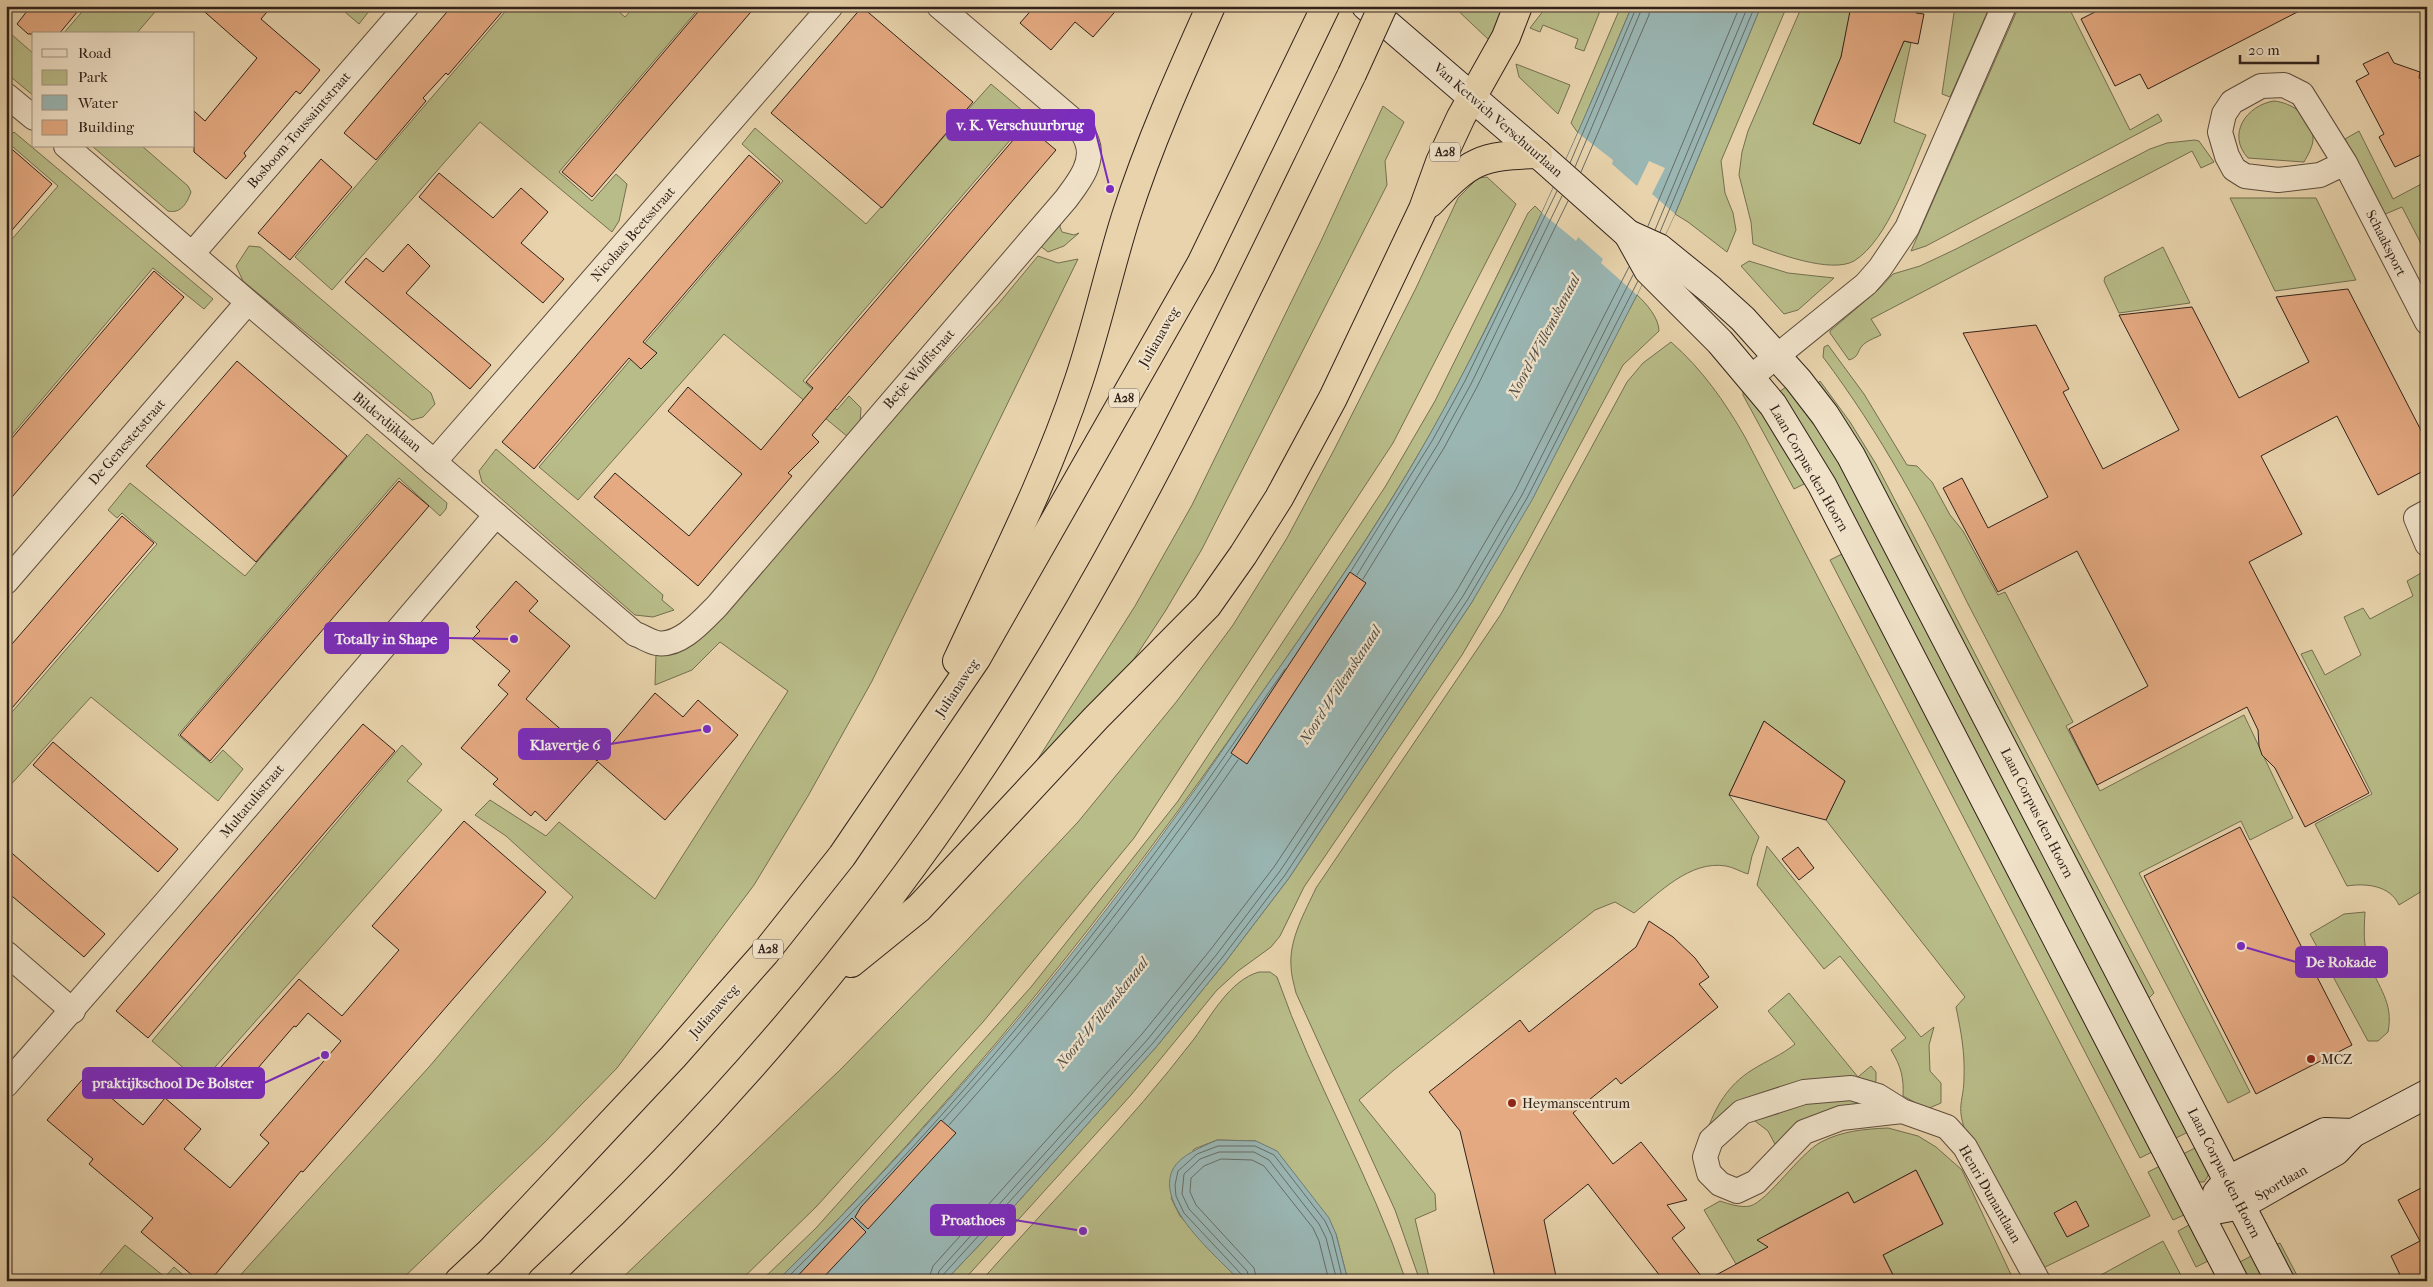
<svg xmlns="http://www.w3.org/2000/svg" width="2433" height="1287" font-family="'IM FELL French Canon',serif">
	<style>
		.green { fill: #b8bc88; stroke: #746f51 }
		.water { fill: #9ab6b3; stroke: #707b76 }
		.pier { fill: #e8d3ac }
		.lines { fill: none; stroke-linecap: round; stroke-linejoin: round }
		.shore { stroke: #666c66; stroke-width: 1 }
		.building { fill: #e5aa82; stroke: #31221a }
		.street-casing { stroke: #5f4e3e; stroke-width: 26 }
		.secondary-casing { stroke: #31221a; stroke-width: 30 }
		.highway-casing { stroke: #31221a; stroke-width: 30 }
		.street { stroke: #f0e2c9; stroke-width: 24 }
		.secondary { stroke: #f0e2c9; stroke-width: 28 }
		.highway { stroke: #e8d3ac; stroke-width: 28 }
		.highway-bridge-casing { stroke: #31221a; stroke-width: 30; stroke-linecap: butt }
		.highway-bridge { stroke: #e8d3ac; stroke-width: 28 }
		.poi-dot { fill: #8f2418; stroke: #f0e2c9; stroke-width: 2 }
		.labels { text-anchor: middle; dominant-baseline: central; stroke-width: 4.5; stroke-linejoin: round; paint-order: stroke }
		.shield { fill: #f0e2c9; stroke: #6a5c4e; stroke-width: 1 }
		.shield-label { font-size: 12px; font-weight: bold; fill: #31221a }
		.street-label { font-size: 14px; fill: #31221a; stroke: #f0e2c9 }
		.poi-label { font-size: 14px; fill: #31221a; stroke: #f0e2c9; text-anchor: start }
		.water-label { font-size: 15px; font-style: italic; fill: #504e48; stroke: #f0e2c9 }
		.leader { fill: none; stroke: #7b2cbf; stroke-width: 2 }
		.callout-dot { fill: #7b2cbf; stroke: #f0e2c9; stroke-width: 2 }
		.callout { fill: #7b2cbf; stroke: #7b2cbf; stroke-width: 2 }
		.callout-label { font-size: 15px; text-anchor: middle; font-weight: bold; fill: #fff }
	</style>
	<rect width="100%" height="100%" fill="#e8d3ac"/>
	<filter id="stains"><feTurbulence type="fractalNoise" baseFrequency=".004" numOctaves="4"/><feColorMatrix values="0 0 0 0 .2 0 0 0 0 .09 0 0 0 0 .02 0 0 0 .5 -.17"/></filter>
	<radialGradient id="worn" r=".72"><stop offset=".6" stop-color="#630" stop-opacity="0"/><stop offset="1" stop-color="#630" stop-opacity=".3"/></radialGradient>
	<g class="green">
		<path d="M87,6H160L136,34H63Z"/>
		<path d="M338,6H373L359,24Z"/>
		<path d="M510,6H612L625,17L635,6H701L559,172L592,201L616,174L627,184L619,221L612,232L480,122L332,290L295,257Z"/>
		<path d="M1453,6H1511L1489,40Z"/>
		<path d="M1547,6H1602L1584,51L1575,48L1578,39L1543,25L1540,32L1530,28Z"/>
		<path d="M1621,6H1632L1578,133L1571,123Z"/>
		<path d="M1761,6H1787L1721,161L1725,193L1733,213L1736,230L1727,252L1688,222L1675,214Z"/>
		<path d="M1802,6H1852L1841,57L1813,124L1860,144L1904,41L1911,43L1894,122L1926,135C1910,172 1888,240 1854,261C1831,274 1775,253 1753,244L1751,222L1739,175L1742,152L1748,131Z"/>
		<path d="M1955,6H1990L1950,97L1942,94Z"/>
		<path d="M2019,6H2068L2130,130L2158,114L2162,121L1926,246L1911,251Z"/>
		<path d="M11,34L34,54V96L6,73V40Z"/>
		<path d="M1516,64L1570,85L1558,114L1519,77Z"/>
		<path d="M991,84L1030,117L803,381L837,410L849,396L861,408L860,423L848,437L724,334L578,500L539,467L783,181L742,144L755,128L866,224Z"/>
		<path d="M2274,101C2293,103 2310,116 2313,136C2314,145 2308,155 2304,162L2248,158C2226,134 2247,105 2274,101Z"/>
		<path d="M1383,106L1404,122L1385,161L1387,185L1202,549L1166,610L1121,679L1036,762L1135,606L1192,505L1321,241Z"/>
		<path d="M2359,131L2393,199L2427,181V255L2402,207L2383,215L2345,139Z"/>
		<path d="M14,132L213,299L204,309L153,268L6,442V241L9,237L12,239L58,186L6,141Z"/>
		<path d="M2195,140L2199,141L2214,162L2201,168L2192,151L1871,319L1881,335C1875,338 1866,341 1862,346C1857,352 1859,357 1849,360L1830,333V331L1878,290L1893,274L1920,266L1956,249L2150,149L2167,143Z"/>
		<path d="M92,146H142L188,186L191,192C187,203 181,214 168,211Z"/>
		<path d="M1487,177L1516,204L1393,443L1134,838L983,1022L816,1207L740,1281H619L840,1070L954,954L1078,822L1177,701L1233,625L1287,538L1334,450L1416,288L1458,198L1478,178Z"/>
		<path d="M2230,198H2316L2356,280L2275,291Z"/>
		<path d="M1535,206L1542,213C1505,288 1470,365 1428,438C1375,530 1315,617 1254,704C1112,909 955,1105 777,1281H761L816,1228L1031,987L1178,801L1385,487L1435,401L1528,213Z"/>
		<path d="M1061,221L1060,227L1062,232L1074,235L1079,233L1064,246L1048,252L1039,245Z"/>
		<path d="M249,246L260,247L431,393L435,404L423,417L412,420L243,281L236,266Z"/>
		<path d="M2163,247L2190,303L2119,313L2104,281L2105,277Z"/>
		<path d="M1038,256L1058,263L1078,259L872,681L808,796L754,885L617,1068L544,1143L400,1281H235L429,1067L573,897L506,836L475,815L490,800L546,836L559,822L655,899L788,691L720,642L692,670L655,685L656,654C679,656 693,646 708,630L864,450L999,303Z"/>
		<path d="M1749,261L1788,273L1834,278L1798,310L1784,314L1741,266Z"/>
		<path d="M1637,295C1646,303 1659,318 1659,331L1623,365L1525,547L1462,655L1304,887L1280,936L1271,947L1238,971L1217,990L1131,1095L963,1281H945L984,1240L1157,1046L1226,961L1289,878L1472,602Z"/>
		<path d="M1671,342C1702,369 1725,402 1745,437L2150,1216L2041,1269L1965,1130C1956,1105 1964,1101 1964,1077C1965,1053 1961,1031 1956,1007L1965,997L1826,820L1845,781L1764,721L1729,795L1759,837L1752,856L1748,874C1741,872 1733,867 1726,866C1690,860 1659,893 1634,913L1615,902L1595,910L1394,1070L1359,1100L1435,1194L1436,1210L1415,1219L1430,1281H1420L1395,1210L1296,993C1294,984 1291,975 1291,966C1289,939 1305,912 1316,888L1501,614L1627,382L1643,363Z"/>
		<path d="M1828,345L1864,394L1907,465L1917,466L1932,482L1950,515L1963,531L1998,595L2005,592L2073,722L2066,726L2100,791L2244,715L2293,818L2250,840L2241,821L2139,873L2250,1092L2228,1103L1967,602C1925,516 1881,434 1823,357L1824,347Z"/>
		<path d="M1820,381L1850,422L1876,464L2072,840L2154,993L2148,999L1816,385Z"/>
		<path d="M1786,387L1823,437L1842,466L2188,1132L2174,1139L1779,392Z"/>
		<path d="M1743,389H1747L1806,483L1794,489L1743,395Z"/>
		<path d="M367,434L447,503L446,509L440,516L399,478L178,735L211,763L223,750L243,769L218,801L91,697L6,790V719L157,544L122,513L117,518L108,510L130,483L245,576Z"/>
		<path d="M496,449L663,595L662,600L674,610L653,617L635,615L482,482L479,471Z"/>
		<path d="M1842,554L2152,1152L2140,1158L1830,560Z"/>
		<path d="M2423,572L2427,576V888L2399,905C2390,885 2365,883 2347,886L2315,824L2372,794L2301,654L2312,650L2325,675L2361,655L2344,617L2363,608L2370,619L2413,596L2407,581Z"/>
		<path d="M402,745L422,764L407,781L442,810L201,1083L152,1041Z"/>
		<path d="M1767,846L1921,1037L1934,1027L1929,1045L1930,1071L1941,1083V1103L1927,1109L1903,1096C1904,1078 1901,1066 1891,1050L1906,1038L1840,956L1824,969L1757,885Z"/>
		<path d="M2365,912C2364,929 2363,946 2369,962C2378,988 2394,1002 2388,1032L2378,1041H2368L2310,934L2344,914Z"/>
		<path d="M1259,972H1270L1277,977C1313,1081 1371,1176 1406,1281H1348L1336,1234L1256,1141L1217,1140L1194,1149L1171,1198L1180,1216L1240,1281H981C1052,1201 1129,1124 1194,1039C1211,1016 1230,980 1259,972Z"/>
		<path d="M1789,993L1858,1077L1871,1066L1876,1072V1081L1872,1086L1848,1083L1706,1134C1715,1107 1728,1085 1752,1070C1766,1061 1782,1055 1795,1044L1768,1011Z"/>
		<path d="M1835,1097L1880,1104L1777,1148L1768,1131L1751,1118L1781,1106Z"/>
		<path d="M1888,1128L1918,1136L1936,1147L1962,1170L2014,1281H1896L1883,1255L1943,1224L1916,1170L1854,1203L1848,1192L1775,1230L1781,1241L1736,1264L1704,1210L1720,1201C1729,1204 1741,1208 1750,1206C1768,1201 1799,1154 1821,1142C1842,1131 1864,1129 1888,1128Z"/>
		<path d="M2195,1148L2208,1172V1176L2204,1182H2198L2183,1154Z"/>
		<path d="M2160,1166L2186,1214L2173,1220L2148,1172Z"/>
		<path d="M2191,1224L2210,1260L2196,1267L2178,1231Z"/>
		<path d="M2163,1241L2184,1281H2090Z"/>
		<path d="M2280,1243L2300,1281H2294L2275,1245Z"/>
		<path d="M125,1245L165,1277L174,1267L190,1281H94Z"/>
		<path d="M2253,1255L2266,1281H2247L2238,1263Z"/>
	</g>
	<g class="water">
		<path d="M1632,6H1761L1675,214L1637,295L1532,500L1472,602L1289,878L1226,961L1157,1046L984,1240L945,1281H777C922,1138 1057,981 1176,816C1204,778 1230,739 1256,701C1317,614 1378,527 1430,434C1507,297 1571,151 1632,6Z"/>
		<path d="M1217,1140L1256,1141L1277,1151L1329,1218L1336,1234L1348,1281H1240C1218,1257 1154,1206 1173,1169C1180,1155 1204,1146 1217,1140Z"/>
	</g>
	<path class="pier" d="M1578,133L1613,160L1612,164L1637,186L1649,161L1665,168L1652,194L1675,214L1637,295L1601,263L1603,259L1578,237L1576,241L1542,213Z"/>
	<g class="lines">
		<g class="shore">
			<path d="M1570,163L1637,6"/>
			<path d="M1575,167L1643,6"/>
			<path d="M1581,172L1649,15L1650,6"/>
			<path d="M1648,226L1740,6"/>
			<path d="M1655,230L1748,6"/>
			<path d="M1660,232L1755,6"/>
			<path d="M1351,571L1432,441L1465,381L1557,191"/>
			<path d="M1357,575L1438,444L1471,384L1562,196"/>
			<path d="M1363,579L1444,448L1477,387L1568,201"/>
			<path d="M943,1120C1047,1005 1144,883 1232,755"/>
			<path d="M949,1125C1053,1009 1150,887 1238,760"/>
			<path d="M784,1281C928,1139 1061,982 1180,819C1216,770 1250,719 1285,669"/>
			<path d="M928,1281L933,1266L1142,1034L1211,949L1274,867L1456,592L1515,491L1629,267"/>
			<path d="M936,1281L939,1271L1148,1039L1217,954L1280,871L1463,596L1522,495L1633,275"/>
			<path d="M942,1281L943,1275L1153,1043L1222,958L1285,875L1468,599L1527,498L1638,281"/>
			<path d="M1243,1281L1242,1275L1184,1213L1176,1196L1175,1185L1178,1171L1197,1154L1218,1146H1255L1274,1155L1325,1221L1332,1236L1343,1281"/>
			<path d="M1250,1281L1247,1271L1189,1209L1182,1194L1184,1174L1200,1159L1219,1152H1254L1269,1160L1319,1224L1326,1238L1337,1281"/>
			<path d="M1257,1281L1254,1268L1196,1205L1190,1192L1191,1178L1204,1166L1221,1159L1252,1160L1264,1166L1313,1228L1319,1241L1329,1281"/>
		</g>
	</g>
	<g class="building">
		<path d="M31,6H82L59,34H28L17,24Z"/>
		<path d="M198,6H272L261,19L320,70L300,94L296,91L244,153L246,156L226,179L194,152V111L205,121L257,58Z"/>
		<path d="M452,6H507L448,75L446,73L423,98L426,101L376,160L344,133Z"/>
		<path d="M703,6H756L592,197L562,172Z"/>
		<path d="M1035,6H1120L1093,37L1075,22L1051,50L1020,23Z"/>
		<path d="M1851,6H1919L1916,13L1924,14L1918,44L1904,41L1860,144L1813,124L1841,57Z"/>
		<path d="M2107,6H2309L2148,89L2140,74L2115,86L2081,19Z"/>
		<path d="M862,7L973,102L882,208L771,113Z"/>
		<path d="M2388,52L2394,63L2420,72L2419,78L2427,81V152L2395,167L2379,137L2384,134L2356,81L2369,74L2363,64Z"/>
		<path d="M1026,125L1056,150L812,435L819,442L788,473L792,476L698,586L594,497L615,473L689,536L742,474L668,411L688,387L761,450L813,388L806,382Z"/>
		<path d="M6,144L52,184L6,237Z"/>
		<path d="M749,155L780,182L643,342L657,353L641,369L629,358L534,469L502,442Z"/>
		<path d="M321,159L352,187L290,260L258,233Z"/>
		<path d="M439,173L493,218L521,188L548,212L521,243L564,279L543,303L419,197Z"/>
		<path d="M408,244L430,266L406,293L491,365L470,389L345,282L366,258L383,272Z"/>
		<path d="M154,271L184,297L6,504V445Z"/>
		<path d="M2348,289L2427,442V469L2378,495L2337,416L2261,456L2302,534L2249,562L2369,793L2305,827L2275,768L2262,755L2259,746L2258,730L2247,707L2097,785L2069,729L2148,686L2077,551L1998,592L1943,488L1962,478L1988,528L2048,497L1963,333L2036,325L2069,389L2063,392L2103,469L2179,430L2119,315L2192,307L2239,398L2309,362L2276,297Z"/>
		<path d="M237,361L347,456L256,562L146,466Z"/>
		<path d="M399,481L429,506L210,761L180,735Z"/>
		<path d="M122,516L154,543L6,715V651Z"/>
		<path d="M1350,572L1366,583L1247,764L1231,753Z"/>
		<path d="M516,581L538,601L529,611L570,646L526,699L597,761L655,693L683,717L698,700L738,735L665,820L598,762L546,821L535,811L531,816L493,784L498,779L461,748L508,694L498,685L510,671L472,639L480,631L476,627Z"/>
		<path d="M1764,721L1845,781L1826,820L1729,795Z"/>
		<path d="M363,724L395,751L148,1038L116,1011Z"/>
		<path d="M53,742L178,849L158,872L33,765Z"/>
		<path d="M464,821L546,892L303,1172L301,1171L210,1281H199L141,1232L153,1218L89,1164L93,1159L47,1120L88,1073L112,1093L109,1096L143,1125L165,1098L201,1129L184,1149L230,1188L269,1143L260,1135L341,1041L308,1013L296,1027L294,1026L234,1096L212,1077L299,979L342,1016L399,950L372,926Z"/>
		<path d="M2240,827L2352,1045L2256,1094L2144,876Z"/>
		<path d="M1798,847L1814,868L1799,880L1782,859Z"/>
		<path d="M6,848L105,934L84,957L6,891Z"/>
		<path d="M1649,921L1673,937L1695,958L1709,977L1699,984L1718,1007L1621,1084L1616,1078L1573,1113L1613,1164L1641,1142L1687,1200L1667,1205L1685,1228L1672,1238L1705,1281L1768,1247L1757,1240L1848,1192L1854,1203L1916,1170L1943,1224L1883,1255L1896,1281H1664L1588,1184L1544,1220L1557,1281H1496L1460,1131L1429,1092L1520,1020L1529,1032L1636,947Z"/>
		<path d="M941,1120L956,1133L868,1229L855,1217L861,1207Z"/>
		<path d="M2427,1185V1281H2403L2391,1256L2420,1241L2398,1200Z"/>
		<path d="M2076,1201L2089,1226L2067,1237L2054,1213Z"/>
		<path d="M852,1218L866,1232L820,1281H793Z"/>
	</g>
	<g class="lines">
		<g class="street-casing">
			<g id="street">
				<path d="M6,95L34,118"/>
				<path d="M66,146L635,634C642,636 650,642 657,643C680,647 703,620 717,606L1066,199C1077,184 1095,163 1087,142C1085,135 1079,128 1075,122L939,6"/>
				<path d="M2345,163L2320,175L2278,180L2245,176L2234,169L2227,156L2220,132L2224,114L2232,102L2261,86L2284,85L2302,94L2345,163L2427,322"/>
				<path d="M192,254L407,6"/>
				<path d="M1751,377L1866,284L1880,268L1907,228L2004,6"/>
				<path d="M434,462L831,6"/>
				<path d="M2427,512L2416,518L2427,544"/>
				<path d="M6,582L247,303"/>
				<path d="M6,953L73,1011"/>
				<path d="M6,1085L167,901L496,515"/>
				<path d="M1902,1111L1841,1118L1804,1132L1756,1182L1737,1191L1720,1184L1709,1173L1705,1157L1711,1140L1742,1112L1804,1092L1851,1088L1878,1096L1902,1111L1947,1127L1965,1147L2038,1281"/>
			</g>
		</g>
		<g class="secondary-casing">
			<g id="secondary">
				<path d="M1366,6L1538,154L1628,234L1659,248L1711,290L1743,319L1798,380L1825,415L1851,456L2280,1281"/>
				<path d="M1628,234L1648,270L1720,342L1773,405L1822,485L2234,1281"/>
				<path d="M2217,1193L2228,1180L2325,1132L2353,1133"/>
				<path d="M2199,1213L2241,1205L2336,1151L2353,1133L2427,1094"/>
			</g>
		</g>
		<g class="highway-casing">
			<g id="highway">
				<path d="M1430,203C1471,160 1479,156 1538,154"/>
				<path d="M957,661C1000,568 1047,477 1079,380C1097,326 1109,270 1126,216C1149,144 1180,75 1211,6"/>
				<path d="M851,963L919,908L1096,718L1207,606L1243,555L1279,498L1333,398L1423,209L1440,162L1461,117L1506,37L1518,6"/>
				<path d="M459,1281L490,1252L673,1057L765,953L842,856L976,659L1201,264L1326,6"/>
				<path d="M542,1281C704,1130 850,963 973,780C1123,558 1235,313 1352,74"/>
			</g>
		</g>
		<use href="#street" class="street"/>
		<use href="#secondary" class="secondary"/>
		<use href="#highway" class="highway"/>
		<g class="highway-bridge-casing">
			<path id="highway-bridge" d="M1352,74L1383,6"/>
		</g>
		<use href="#highway-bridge" class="highway-bridge"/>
	</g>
	<g class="poi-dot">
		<circle cx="2311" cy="1059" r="5"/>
		<circle cx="1512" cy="1103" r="5"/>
	</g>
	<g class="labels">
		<g class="shield">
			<rect x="1430" y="142.5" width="30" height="19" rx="4"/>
			<rect x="1109" y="388.5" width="30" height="19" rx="4"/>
			<rect x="753" y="939.5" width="30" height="19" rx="4"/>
		</g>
		<g class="shield-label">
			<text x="1445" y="152">A28</text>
			<text x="1124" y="398">A28</text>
			<text x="768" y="949">A28</text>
		</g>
		<g class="street-label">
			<text transform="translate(1498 120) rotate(41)">Van Ketwich Verschuurlaan</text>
			<text transform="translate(299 130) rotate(-49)">Bosboom-Toussaintstraat</text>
			<text transform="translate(633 234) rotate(-49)">Nicolaas Beetsstraat</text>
			<text transform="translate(2386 243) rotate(63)">Schaaksport</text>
			<text transform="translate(1159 337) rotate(-60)">Julianaweg</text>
			<text transform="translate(919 369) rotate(-49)">Betje Wolffstraat</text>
			<text transform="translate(387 422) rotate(40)">Bilderdijklaan</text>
			<text transform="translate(127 442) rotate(-49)">De Genestetstraat</text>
			<text transform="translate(1809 468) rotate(60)">Laan Corpus den Hoorn</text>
			<text transform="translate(957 688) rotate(-56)">Julianaweg</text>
			<text transform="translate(252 801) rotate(-50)">Multatulistraat</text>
			<text transform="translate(2037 813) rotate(63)">Laan Corpus den Hoorn</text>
			<text transform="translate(714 1011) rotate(-48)">Julianaweg</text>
			<text transform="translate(2224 1173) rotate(63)">Laan Corpus den Hoorn</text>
			<text transform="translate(2281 1183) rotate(-30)">Sportlaan</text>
			<text transform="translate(1990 1194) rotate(60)">Henri Dunantlaan</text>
		</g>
		<g class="poi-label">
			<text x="2321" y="1059">MCZ</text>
			<text x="1522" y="1103">Heymanscentrum</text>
		</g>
		<g class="water-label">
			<text transform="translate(1544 336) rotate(-62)">Noord-Willemskanaal</text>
			<text transform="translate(1340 685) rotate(-57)">Noord-Willemskanaal</text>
			<text transform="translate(1102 1013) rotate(-51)">Noord-Willemskanaal</text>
		</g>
	</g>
	<path class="leader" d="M1110 189L1094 125M514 639L448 638M707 729L610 744M2241 946L2296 962M325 1055L264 1083M1083 1231L1015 1220"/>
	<g class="callout-dot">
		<circle cx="1110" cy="189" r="5"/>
		<circle cx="514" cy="639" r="5"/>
		<circle cx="707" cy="729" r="5"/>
		<circle cx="2241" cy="946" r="5"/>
		<circle cx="325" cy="1055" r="5"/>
		<circle cx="1083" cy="1231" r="5"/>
	</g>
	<g class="callout">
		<rect x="947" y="110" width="147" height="30" rx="5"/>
		<rect x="325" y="623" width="123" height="30" rx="5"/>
		<rect x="519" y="729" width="91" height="30" rx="5"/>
		<rect x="2296" y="947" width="91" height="30" rx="5"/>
		<rect x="83" y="1068" width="181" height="30" rx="5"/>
		<rect x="931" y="1205" width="84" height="30" rx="5"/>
	</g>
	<g class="callout-label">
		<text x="1020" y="130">v. K. Verschuurbrug</text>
		<text x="386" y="644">Totally in Shape</text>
		<text x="565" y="750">Klavertje 6</text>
		<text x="2341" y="967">De Rokade</text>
		<text x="173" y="1088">praktijkschool De Bolster</text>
		<text x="973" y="1225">Proathoes</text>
	</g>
	<rect width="2433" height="1287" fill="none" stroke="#e8d3ac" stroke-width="25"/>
	<rect x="8" y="8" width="2418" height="1272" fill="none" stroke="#31221a" stroke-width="2.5"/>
	<rect x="12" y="12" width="2408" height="1262" fill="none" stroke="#31221a"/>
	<rect x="32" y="32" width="162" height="115" fill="#f0e2c9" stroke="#a49583"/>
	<rect x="42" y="49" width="25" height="8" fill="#f0e2c9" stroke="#a49583"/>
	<text x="78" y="58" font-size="15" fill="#31221a">Road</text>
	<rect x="42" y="70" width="25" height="15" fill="#b8bc88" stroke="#a49583"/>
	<text x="78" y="82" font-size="15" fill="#31221a">Park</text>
	<rect x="42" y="95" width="25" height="15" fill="#9ab6b3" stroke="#a49583"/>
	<text x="78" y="108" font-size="15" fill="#31221a">Water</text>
	<rect x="42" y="120" width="25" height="15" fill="#e5aa82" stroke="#a49583"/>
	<text x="78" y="132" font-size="15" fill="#31221a">Building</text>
	<path d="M2240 55v8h78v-8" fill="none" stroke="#31221a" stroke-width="2.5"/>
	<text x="2248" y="55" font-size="15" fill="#31221a" stroke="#f0e2c9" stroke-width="4" paint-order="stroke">20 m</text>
	<rect width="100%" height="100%" filter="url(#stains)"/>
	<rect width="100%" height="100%" fill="url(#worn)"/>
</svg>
